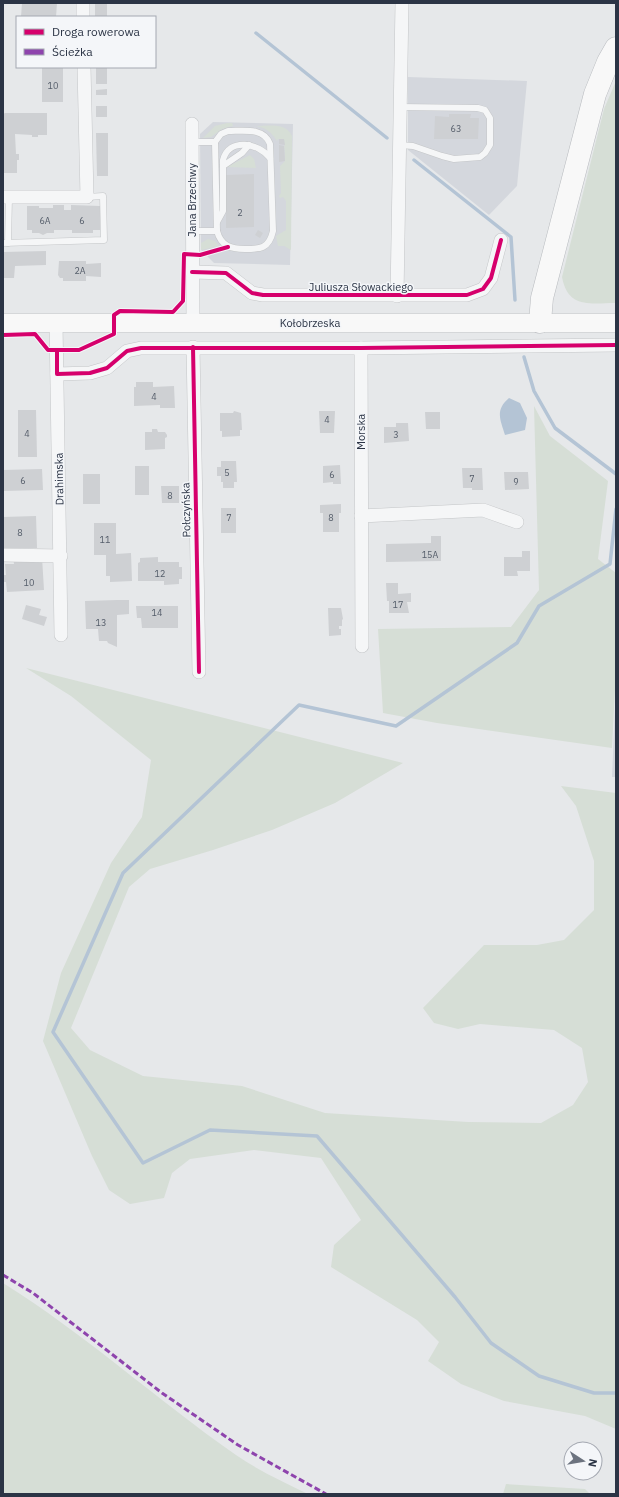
<svg xmlns="http://www.w3.org/2000/svg" width="619" height="1497" font-family="'IBM Plex Sans',sans-serif">
	<style>
		.built { fill: #d4d7dd }
		.green { fill: #d6ded6 }
		.water { fill: #b4c4d5 }
		.lines { fill: none; stroke-linecap: round; stroke-linejoin: round }
		.stream { stroke: #b4c4d5; stroke-width: 3.5 }
		.building { fill: #ced0d3 }
		.lane-casing { stroke: #c4c6c8; stroke-width: 7 }
		.street-casing { stroke: #c4c6c8; stroke-width: 14 }
		.secondary-casing { stroke: #c4c6c8; stroke-width: 19 }
		.highway-casing { stroke: #b8bbbf; stroke-width: 23 }
		.lane { stroke: #f5f6f7; stroke-width: 6 }
		.street { stroke: #f5f6f7; stroke-width: 13 }
		.secondary { stroke: #f8f8f8; stroke-width: 18 }
		.highway { stroke: #f8f8f8; stroke-width: 22 }
		.quiet { stroke: #8e44ad; stroke-width: 3; stroke-dasharray: 6 3; stroke-linecap: butt }
		.cycleway-casing { stroke: #f4f6f9; stroke-width: 6 }
		.cycleway { stroke: #d6006c; stroke-width: 4 }
		.labels { text-anchor: middle; dominant-baseline: central; stroke-width: 3; stroke-linejoin: round; paint-order: stroke }
		.number-label { font-size: 9px; fill: #545c69 }
		.street-label { font-size: 11px; fill: #2b3445; stroke: #f4f6f9 }
	</style>
	<rect width="100%" height="100%" fill="#e6e8ea"/>
	<g class="built">
		<path d="M408,77L527,81L517,186L489,215L408,150Z"/>
		<path d="M213,122L293,124L290,265L214,263L201,250L200,134Z"/>
		<path d="M616,684V777H612Z"/>
	</g>
	<g class="green">
		<path d="M616,81V303C590,303 568,309 562,277L604,109Z"/>
		<path d="M227,123H232L233,126L222,129L211,137L203,138L215,126Z"/>
		<path d="M256,126C269,126 286,122 292,136L291,250L284,246H278L276,236L286,230V201L283,197L280,198L279,196L281,193L280,166L285,161L284,139H278L277,141C271,132 267,128 256,126Z"/>
		<path d="M250,155L254,159L256,168L227,167Z"/>
		<path d="M208,239L215,241L219,246L201,250V243Z"/>
		<path d="M534,406L550,436L608,481L598,559L616,573V670L612,748L437,723L383,713L378,629L511,627L539,590Z"/>
		<path d="M26,668L403,763L335,803L272,830L213,850L150,869L129,887L71,1028L90,1050L143,1076L242,1086L325,1113L468,1122L541,1123L573,1105L588,1082L582,1048L554,1030L480,1024L458,1029L434,1023L423,1008L484,945H537L564,940L594,910V861L576,806L561,786L616,793V1429L585,1416L504,1401L461,1384L428,1361L439,1342L417,1320L331,1267L334,1245L361,1220L321,1158L254,1150L190,1159L172,1173L164,1198L130,1204L109,1190L92,1156L43,1041L61,973L111,863L142,817L151,760L71,696Z"/>
		<path d="M3,1283C85,1334 157,1400 236,1455C259,1471 284,1482 308,1494H3Z"/>
		<path d="M506,1484L585,1489L590,1494H503Z"/>
	</g>
	<path class="water" d="M509,398L520,403L527,418L525,430L505,435C500,419 495,410 509,398Z"/>
	<g class="lines">
		<g class="stream">
			<path d="M256,33L387,138"/>
			<path d="M414,160L511,237L515,300"/>
			<path d="M524,357L534,391L555,428L616,474"/>
			<path d="M616,509L610,564L539,606L517,643L396,726L299,705L123,873L53,1032L143,1163L210,1130L317,1136L455,1297L491,1343L539,1376L594,1393H616"/>
		</g>
	</g>
	<g class="building">
		<path d="M22,3H57L56,17H21Z"/>
		<rect x="95" y="3" width="12" height="14"/>
		<rect x="42" y="67" width="21" height="35"/>
		<rect x="96" y="67" width="11" height="17"/>
		<path d="M107,89V95H96V90Z"/>
		<rect x="96" y="106" width="11" height="11"/>
		<path d="M5,113H47V135H38V137H32V135L15,134L16,154H19V160H17V173H3V114Z"/>
		<path d="M449,114H471L470,118H479L478,139H434L435,116L449,117Z"/>
		<path d="M96,133H108V176H97Z"/>
		<path d="M279,139H284L285,145L279,144Z"/>
		<path d="M279,145L284,146L285,161L279,162Z"/>
		<path d="M254,174V227L226,228V175Z"/>
		<path d="M53,205H64V210H71V205L100,206V230H93V233H72V230H54V233H47L43,235L39,233H32V230H27V206H39V208H53Z"/>
		<path d="M258,230L263,233L260,238L255,235Z"/>
		<path d="M46,251V265L15,266L14,278H3V252Z"/>
		<path d="M59,261H86V264L101,263V277L86,276V281H63V278H60L58,275Z"/>
		<path d="M136,382H153V387L174,386L175,408H160V405L134,406V387H136Z"/>
		<path d="M18,410H36L37,457H18Z"/>
		<path d="M234,411L241,413L242,430H240V436L222,437V431H220V413H233Z"/>
		<path d="M319,411H335L334,433H320Z"/>
		<path d="M425,412H440V429H426Z"/>
		<path d="M396,423H408L409,441L384,443V427H396Z"/>
		<path d="M152,429H157L158,432H165L167,435V437L165,438V449L145,450V432H152Z"/>
		<path d="M221,461H236L237,482H234V488H223V482H221V476H217V467H221Z"/>
		<path d="M340,465L341,484H333V482L323,483V466Z"/>
		<rect x="135" y="466" width="14" height="29"/>
		<path d="M462,468H482L483,490H472V488H463Z"/>
		<path d="M42,469L43,490L3,491V470Z"/>
		<path d="M504,472H528L529,489L505,490Z"/>
		<rect x="83" y="474" width="17" height="30"/>
		<path d="M161,486H179V503H162Z"/>
		<path d="M341,504V513H339V532H323V513H320V505Z"/>
		<rect x="221" y="508" width="15" height="25"/>
		<path d="M36,516L37,548H3V517Z"/>
		<path d="M94,523H116V554L131,553L132,581L110,582V576H106V555H94Z"/>
		<path d="M431,536H441V561L386,562V544L431,543Z"/>
		<path d="M522,551H530V571H517L518,576H504V557H522Z"/>
		<path d="M13,556L42,557L44,590L7,592L6,582H4L3,575H6L5,564H14Z"/>
		<path d="M158,557V562H179V567H182V579H179V584L164,585V581H138V563L140,562V558Z"/>
		<path d="M386,583H398V594L411,593V602H407L409,613H389V601H387Z"/>
		<path d="M117,600H129V614L117,615V647L108,643L107,641H99L98,629H86L85,601Z"/>
		<path d="M26,605L41,609L39,615L47,617L44,626L22,619Z"/>
		<path d="M136,606H178V628H142L141,618H137Z"/>
		<path d="M328,608H341L343,619L342,620V626H339V629H341V635L329,636Z"/>
	</g>
	<g class="lines">
		<g class="lane-casing">
			<g id="lane">
				<path d="M228,131C243,131 264,127 270,144L273,231C269,249 260,249 245,249C231,249 221,246 217,231L215,142L221,134Z"/>
				<path d="M192,142H215"/>
				<path d="M399,145L413,146L442,156L454,159L480,157L485,153L490,145V118L485,110L478,108L400,107"/>
				<path d="M223,166L242,153L249,145"/>
				<path d="M217,222L223,211V160C229,137 259,143 270,158"/>
				<path d="M193,231H217"/>
				<path d="M3,243L104,240L103,196L87,197"/>
				<path d="M8,243L9,197"/>
			</g>
		</g>
		<g class="street-casing">
			<g id="street">
				<path d="M83,3V17"/>
				<path d="M192,124L193,323"/>
				<path d="M3,197H87L84,67"/>
				<path d="M192,272L226,273L252,293L263,295H467L483,289L491,278L501,240"/>
				<path d="M397,296L402,3"/>
				<path d="M56,323L61,635"/>
				<path d="M193,347L199,672"/>
				<path d="M361,348L362,646"/>
				<path d="M57,374L90,373L107,368L127,351L141,348H361L616,345"/>
				<path d="M361,516L483,510L517,522"/>
				<path d="M3,555L61,556"/>
			</g>
		</g>
		<g class="secondary-casing">
			<path id="secondary" d="M3,323H616"/>
		</g>
		<g class="highway-casing">
			<path id="highway" d="M540,322L542,298L595,94L608,62L616,48"/>
		</g>
		<use href="#lane" class="lane"/>
		<use href="#street" class="street"/>
		<use href="#secondary" class="secondary"/>
		<use href="#highway" class="highway"/>
		<path class="quiet" d="M3,1275L33,1293L162,1393L238,1445L326,1494"/>
		<g class="cycleway-casing">
			<g id="cycleway">
				<path d="M192,272L226,273L252,293L263,295H467L483,289L491,278L501,240"/>
				<path d="M3,335L35,334L48,350H79L114,334V315L120,311L173,312L183,301L184,254L200,255L228,247"/>
				<path d="M193,347L199,672"/>
				<path d="M57,350V374L90,373L107,368L127,351L141,348H361L616,345"/>
			</g>
		</g>
		<use href="#cycleway" class="cycleway"/>
	</g>
	<g class="labels">
		<g class="number-label">
			<text x="53" y="85">10</text>
			<text x="456" y="128">63</text>
			<text x="240" y="212">2</text>
			<text x="45" y="220">6A</text>
			<text x="82" y="220">6</text>
			<text x="80" y="270">2A</text>
			<text x="154" y="396">4</text>
			<text x="327" y="419">4</text>
			<text x="27" y="433">4</text>
			<text x="396" y="434">3</text>
			<text x="227" y="472">5</text>
			<text x="332" y="474">6</text>
			<text x="472" y="478">7</text>
			<text x="23" y="480">6</text>
			<text x="516" y="481">9</text>
			<text x="170" y="495">8</text>
			<text x="229" y="517">7</text>
			<text x="331" y="517">8</text>
			<text x="20" y="532">8</text>
			<text x="105" y="539">11</text>
			<text x="430" y="554">15A</text>
			<text x="160" y="573">12</text>
			<text x="29" y="582">10</text>
			<text x="398" y="604">17</text>
			<text x="157" y="612">14</text>
			<text x="101" y="622">13</text>
		</g>
		<g class="street-label">
			<text transform="translate(192 200) rotate(-90)">Jana Brzechwy</text>
			<text x="361" y="287">Juliusza Słowackiego</text>
			<text x="310" y="323">Kołobrzeska</text>
			<text transform="translate(361 432) rotate(-90)">Morska</text>
			<text transform="translate(59 479) rotate(-91)">Drahimska</text>
			<text transform="translate(186 510) rotate(-91)">Połczyńska</text>
		</g>
	</g>
	<rect width="619" height="1497" fill="none" stroke="#2b3445" stroke-width="8"/>
	<rect x="16" y="16" width="140" height="52" fill="#f4f6f9" stroke="#a4a8b1"/>
	<rect x="24" y="29" width="20" height="6" fill="#d6006c" stroke="#a4a8b1"/>
	<text x="52" y="36" font-size="12" fill="#2b3445">Droga rowerowa</text>
	<rect x="24" y="49" width="20" height="6" fill="#8e44ad" stroke="#a4a8b1"/>
	<text x="52" y="56" font-size="12" fill="#2b3445">Ścieżka</text>
	<g transform="translate(583 1461) rotate(102)"><circle r="19" fill="#f4f6f9" stroke="#a4a8b1"/>
	<path d="M0-3L7 15L0 10L-7 15Z" fill="#6c737f"/>
	<text y="-6" font-size="11" font-weight="bold" text-anchor="middle" fill="#2b3445">N</text>
	</g>
</svg>
